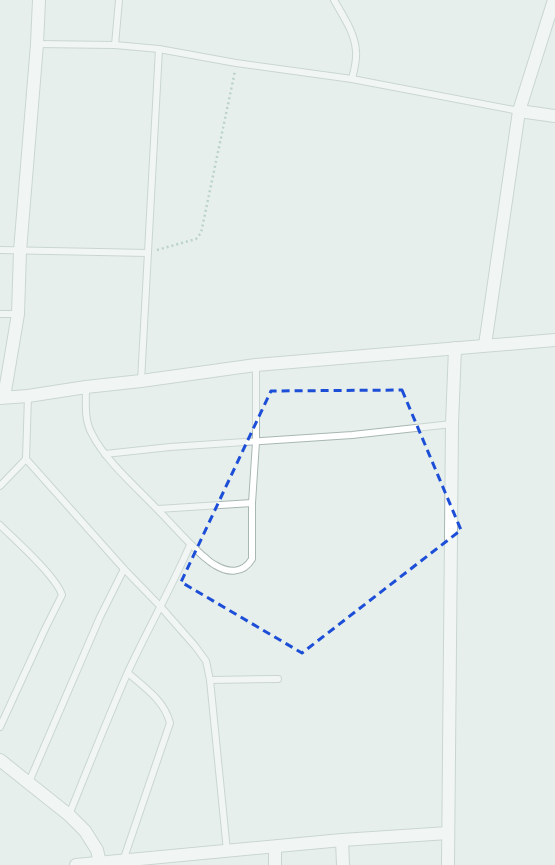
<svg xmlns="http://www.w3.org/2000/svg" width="555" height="865" font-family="Ubuntu,sans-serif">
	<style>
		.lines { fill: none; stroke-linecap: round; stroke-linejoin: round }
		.lane-casing { stroke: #a8b7b2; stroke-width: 8 }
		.street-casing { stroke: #a8b7b2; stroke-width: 14 }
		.path { stroke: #87b1a3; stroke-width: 2.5; stroke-dasharray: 2 3; stroke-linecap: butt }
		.lane { stroke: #fff; stroke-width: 6 }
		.street { stroke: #fff; stroke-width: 12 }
		.marked { fill: none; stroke: #1d4ed8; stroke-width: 3; stroke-dasharray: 8 5; stroke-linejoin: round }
	</style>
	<rect width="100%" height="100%" fill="#e6efeb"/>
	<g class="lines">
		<g class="lane-casing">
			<g id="lane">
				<path d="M334,0C343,16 355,33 356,51C357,61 354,70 352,79"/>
				<path d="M37,44L115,45L159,49L236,63L352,79L519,111"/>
				<path d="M115,45L119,0"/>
				<path d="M0,250L148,253"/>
				<path d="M0,314H18"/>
				<path d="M141,381L159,49"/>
				<path d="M86,387C86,403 84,420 92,434C105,460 136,487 156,508C172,524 186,541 203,556C207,559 211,563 215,565C228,573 243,574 252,559V503L256,442V365"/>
				<path d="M28,396L26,459L124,569L160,606L195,646L206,661L210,680"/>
				<path d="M105,454L170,447L352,435L452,424"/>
				<path d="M0,486L26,459"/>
				<path d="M158,509L252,503"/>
				<path d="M0,525C15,540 56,576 62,595L45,629L0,727"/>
				<path d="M29,782L100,617L124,569"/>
				<path d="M69,815C88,768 107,720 127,674C147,630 171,589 190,545"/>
				<path d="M227,851L210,680L278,679"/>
				<path d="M123,861L170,723C164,700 145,688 128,673"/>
			</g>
		</g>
		<g class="street-casing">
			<g id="street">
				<path d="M519,111L555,116"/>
				<path d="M485,345L519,111L554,0"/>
				<path d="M4,397L18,314L20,251L37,44L39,0"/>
				<path d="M0,398L28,396L86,387L141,381L256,365L555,340"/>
				<path d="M0,760L69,815L85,831L97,850L100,863"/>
				<path d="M342,840L343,865"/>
				<path d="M76,865L342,840L448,833"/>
				<path d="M275,865V847"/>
				<path d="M448,865L452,424L455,348"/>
			</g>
		</g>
		<path class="path" d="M157,250L196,239L201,233L235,71"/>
		<use href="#lane" class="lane"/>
		<use href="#street" class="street"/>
	</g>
	<path d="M0 0H555V865H0ZM402,390L461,530L302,653L181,582L271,391Z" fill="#e6efeb" fill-opacity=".55" fill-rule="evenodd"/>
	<path class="marked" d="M402,390L461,530L302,653L181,582L271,391Z"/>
</svg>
